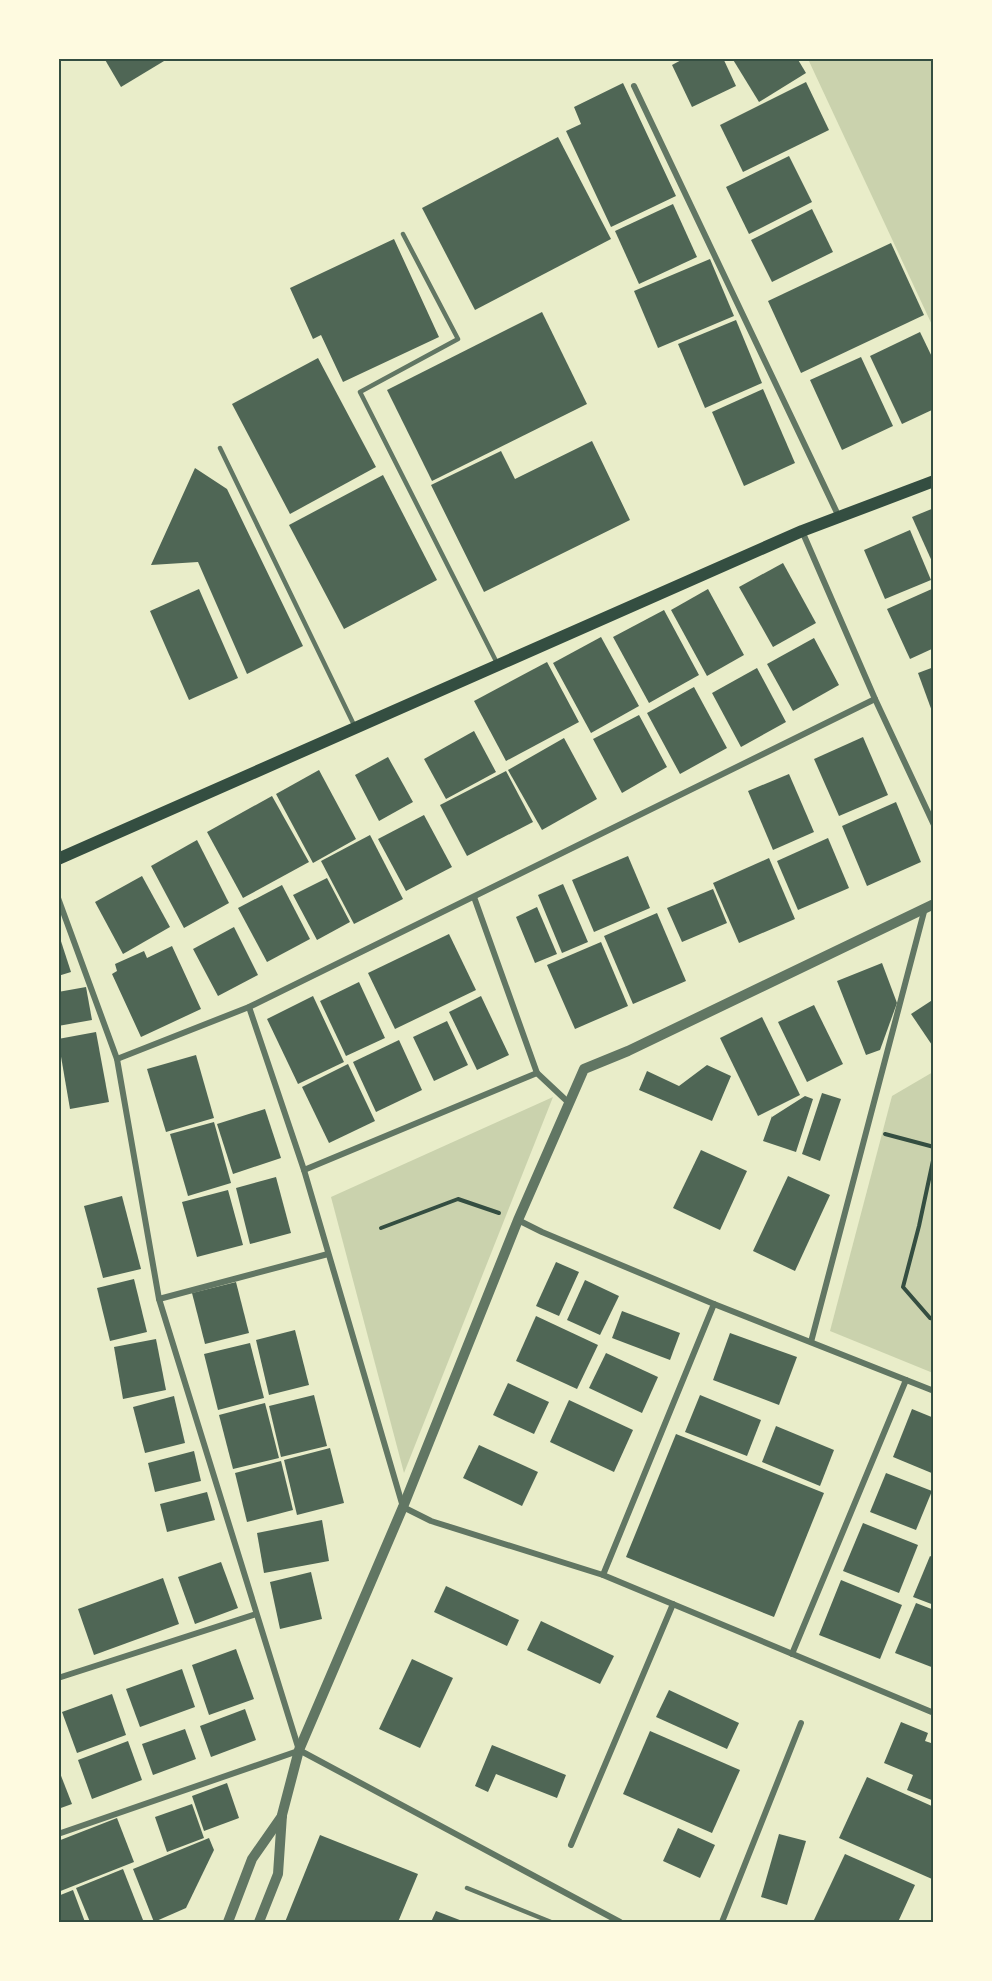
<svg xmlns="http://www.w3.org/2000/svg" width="992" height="1981" font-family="'Nunito Sans',sans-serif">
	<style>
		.green { fill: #cad2ad }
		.building { fill: #4f6655 }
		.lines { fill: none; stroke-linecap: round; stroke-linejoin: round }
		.path { stroke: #344e41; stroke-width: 4 }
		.service { stroke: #617663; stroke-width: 4.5 }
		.minor { stroke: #617663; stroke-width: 6 }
		.tertiary { stroke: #617663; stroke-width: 10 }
		.secondary { stroke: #344e41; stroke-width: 12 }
		.neatline { fill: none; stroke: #344e41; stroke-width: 2 }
	</style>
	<rect width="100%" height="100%" fill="#e9edc9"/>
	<g class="green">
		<path d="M808,59H933V327Z"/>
		<path d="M933,1072V1373L830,1331L892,1096Z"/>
		<path d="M553,1097L404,1473L331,1197Z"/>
	</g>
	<g class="building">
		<path d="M104,58H169L121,87Z"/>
		<path d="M685,58H723L736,86L692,107L672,65Z"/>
		<path d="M732,58H797L806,73L759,102Z"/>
		<path d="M806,82L829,130L743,172L720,125Z"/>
		<path d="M623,83L676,196L611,227L566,131L581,124L574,107Z"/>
		<path d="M558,137L611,239L475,310L422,208Z"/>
		<path d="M789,156L812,202L749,234L726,187Z"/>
		<path d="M673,204L697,257L639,284L615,231Z"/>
		<path d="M812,209L833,252L772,282L751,240Z"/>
		<path d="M394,239L439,337L343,382L321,335L313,339L290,288Z"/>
		<path d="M891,243L924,315L801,373L768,301Z"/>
		<path d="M710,259L734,316L658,348L634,291Z"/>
		<path d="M542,312L587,404L432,481L387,390Z"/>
		<path d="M736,320L762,383L705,408L678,344Z"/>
		<path d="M920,332L934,361V409L902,424L870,356Z"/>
		<path d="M861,357L893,426L842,450L810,380Z"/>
		<path d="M318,358L376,467L290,514L232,404Z"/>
		<path d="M763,389L795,463L744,486L712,412Z"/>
		<path d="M592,441L630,520L484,592L431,485L501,451L515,479Z"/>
		<path d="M195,468L227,489L303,646L247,674L198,562L151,565Z"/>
		<path d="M383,475L437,580L344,629L289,525Z"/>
		<path d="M934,508V566L912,517Z"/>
		<path d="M910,530L931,580L885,599L864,550Z"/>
		<path d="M783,563L816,623L773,647L739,587Z"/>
		<path d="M934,588V648L910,659L887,609Z"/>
		<path d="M199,589L238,678L189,700L150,611Z"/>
		<path d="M708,589L744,655L707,676L671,610Z"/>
		<path d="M664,610L699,675L649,703L613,637Z"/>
		<path d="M601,637L639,706L591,733L553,663Z"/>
		<path d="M814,638L839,685L793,711L767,664Z"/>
		<path d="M547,662L579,722L506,761L474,701Z"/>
		<path d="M934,667V714H933L918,673Z"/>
		<path d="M757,668L786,722L741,747L712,693Z"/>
		<path d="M694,687L727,748L680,774L647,713Z"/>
		<path d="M639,715L667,767L622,793L593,739Z"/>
		<path d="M474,731L496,772L446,799L424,759Z"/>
		<path d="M863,737L888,795L839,816L814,759Z"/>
		<path d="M564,738L597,799L542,830L508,770Z"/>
		<path d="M388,757L413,802L379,821L355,775Z"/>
		<path d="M319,770L356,839L313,863L276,794Z"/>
		<path d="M506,771L533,822L467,856L440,805Z"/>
		<path d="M789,774L814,832L773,850L748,791Z"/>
		<path d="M272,796L309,862L243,898L207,832Z"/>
		<path d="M896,802L921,862L867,886L842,826Z"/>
		<path d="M424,815L452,867L406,891L378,839Z"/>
		<path d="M370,835L403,899L354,924L321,861Z"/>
		<path d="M828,838L849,888L798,910L777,861Z"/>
		<path d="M197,840L229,903L184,928L151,866Z"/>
		<path d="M628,856L650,908L594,932L572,880Z"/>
		<path d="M769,858L795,919L739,943L713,883Z"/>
		<path d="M142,876L170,927L123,954L95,902Z"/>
		<path d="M327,878L350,922L317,940L293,895Z"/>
		<path d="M563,884L588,942L562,953L538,895Z"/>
		<path d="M282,885L310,939L267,962L238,908Z"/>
		<path d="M713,889L727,923L682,942L667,908Z"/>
		<path d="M537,907L557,954L535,963L516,917Z"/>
		<path d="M657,913L686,981L633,1004L604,936Z"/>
		<path d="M234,927L258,975L218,996L193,949Z"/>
		<path d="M58,932L71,972L58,976Z"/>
		<path d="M449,934L476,990L395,1029L368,973Z"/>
		<path d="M601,942L628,1006L575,1029L547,965Z"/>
		<path d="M172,946L201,1009L141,1037L112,974L117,971L115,964L144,951L147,958Z"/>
		<path d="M882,963L897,1003L880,1050L866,1055L837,981Z"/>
		<path d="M359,982L385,1038L346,1056L320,1001Z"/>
		<path d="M86,987L92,1020L58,1026V992Z"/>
		<path d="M313,996L344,1062L298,1084L267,1019Z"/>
		<path d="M481,996L509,1055L477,1070L449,1012Z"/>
		<path d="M934,999V1048L911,1014Z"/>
		<path d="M814,1005L843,1064L807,1082L778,1022Z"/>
		<path d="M762,1017L800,1095L758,1116L720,1038Z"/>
		<path d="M447,1021L468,1065L434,1081L413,1037Z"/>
		<path d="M96,1032L109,1102L70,1109L58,1039Z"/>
		<path d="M399,1040L422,1090L376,1112L353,1062Z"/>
		<path d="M196,1055L214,1118L166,1132L147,1069Z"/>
		<path d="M348,1064L375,1121L329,1143L302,1087Z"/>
		<path d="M707,1065L731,1076L712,1121L639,1090L647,1071L679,1086Z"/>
		<path d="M822,1093L841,1099L820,1161L802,1154Z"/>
		<path d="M805,1096L813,1099L796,1152L763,1141L772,1116V1117Z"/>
		<path d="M265,1109L281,1158L233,1174L217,1124Z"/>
		<path d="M214,1122L231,1183L188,1196L170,1134Z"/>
		<path d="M701,1150L747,1171L720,1230L673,1208Z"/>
		<path d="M788,1176L830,1195L795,1271L753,1251Z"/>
		<path d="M276,1177L291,1233L250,1244L236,1188Z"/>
		<path d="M228,1190L243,1245L197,1257L182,1202Z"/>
		<path d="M122,1196L141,1269L103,1278L84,1206Z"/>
		<path d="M556,1262L579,1272L559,1316L536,1306Z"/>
		<path d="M134,1279L147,1332L110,1341L97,1288Z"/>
		<path d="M585,1280L619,1296L600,1335L567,1320Z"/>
		<path d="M236,1282L249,1333L205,1344L192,1293Z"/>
		<path d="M622,1311L680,1333L670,1360L612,1338Z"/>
		<path d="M536,1316L598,1345L577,1389L516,1361Z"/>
		<path d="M295,1330L309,1385L269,1395L256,1340Z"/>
		<path d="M730,1333L797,1357L779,1405L713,1380Z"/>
		<path d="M156,1339L166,1390L123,1399L114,1347Z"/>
		<path d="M250,1343L264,1398L218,1410L204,1354Z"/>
		<path d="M606,1353L658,1377L642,1413L589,1388Z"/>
		<path d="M508,1383L549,1402L534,1434L493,1415Z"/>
		<path d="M314,1395L327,1446L281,1457L269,1406Z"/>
		<path d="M700,1395L761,1420L747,1456L685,1432Z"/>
		<path d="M174,1396L185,1443L145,1453L133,1407Z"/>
		<path d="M569,1400L633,1430L614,1472L550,1442Z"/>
		<path d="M265,1403L279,1458L233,1469L219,1415Z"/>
		<path d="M912,1409L934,1418V1474L893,1457Z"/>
		<path d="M776,1426L834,1450L820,1486L762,1462Z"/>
		<path d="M676,1434L824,1493L774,1617L626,1557Z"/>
		<path d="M479,1445L538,1472L522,1506L463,1478Z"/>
		<path d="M330,1448L344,1503L297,1515L284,1460Z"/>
		<path d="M194,1451L201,1481L155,1492L148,1463Z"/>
		<path d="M281,1461L293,1510L247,1522L235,1473Z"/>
		<path d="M886,1473L932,1491L916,1530L870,1512Z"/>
		<path d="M207,1492L215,1520L167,1532L160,1504Z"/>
		<path d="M322,1520L329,1561L264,1573L257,1533Z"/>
		<path d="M863,1523L918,1545L899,1593L843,1571Z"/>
		<path d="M930,1556L934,1558V1605L913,1597Z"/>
		<path d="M221,1562L238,1608L195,1624L178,1577Z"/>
		<path d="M311,1572L322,1619L280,1629L270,1582Z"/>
		<path d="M163,1578L179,1624L94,1655L78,1609Z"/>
		<path d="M841,1580L902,1605L880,1659L819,1635Z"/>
		<path d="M446,1586L519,1620L507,1646L434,1612Z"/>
		<path d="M916,1603L934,1610V1668L895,1653Z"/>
		<path d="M541,1621L614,1656L600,1684L527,1650Z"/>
		<path d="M236,1649L254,1699L209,1715L192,1665Z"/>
		<path d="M412,1659L453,1678L420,1748L379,1729Z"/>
		<path d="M182,1669L195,1707L140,1727L126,1689Z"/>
		<path d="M669,1690L739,1723L727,1749L656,1717Z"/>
		<path d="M112,1694L126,1735L77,1753L62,1712Z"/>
		<path d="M245,1709L256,1740L211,1757L200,1726Z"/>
		<path d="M901,1722L928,1733L925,1741L934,1744V1801L907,1790L913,1775L884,1763Z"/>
		<path d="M185,1729L196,1759L153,1775L142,1744Z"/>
		<path d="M650,1731L740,1770L712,1833L623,1794Z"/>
		<path d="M128,1741L142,1780L92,1799L78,1760Z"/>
		<path d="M492,1745L566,1775L557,1798L496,1774L488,1792L475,1786Z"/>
		<path d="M58,1768L72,1804L58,1809Z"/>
		<path d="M867,1777L934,1807V1875L932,1879L839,1838Z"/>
		<path d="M227,1783L239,1818L204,1831L192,1796Z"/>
		<path d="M192,1804L204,1838L167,1852L155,1817Z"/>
		<path d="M117,1818L134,1862L58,1892V1841Z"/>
		<path d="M678,1828L715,1845L700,1878L663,1861Z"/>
		<path d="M779,1834L806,1841L787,1905L761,1897Z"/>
		<path d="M320,1835L418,1874L398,1922H285Z"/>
		<path d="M209,1838L214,1850L186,1908L154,1922L133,1869Z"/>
		<path d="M845,1854L915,1885L898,1922H813Z"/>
		<path d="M123,1869L143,1920L136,1922H90L76,1888Z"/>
		<path d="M73,1890L85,1922H58V1896Z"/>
		<path d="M436,1911L465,1922H431Z"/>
	</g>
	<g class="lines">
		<g class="path">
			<path d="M885,1134L934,1147"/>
			<path d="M934,1156L919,1226L903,1287L930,1318L934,1319"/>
			<path d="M381,1228L458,1199L499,1213"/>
		</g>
		<g class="service">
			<path d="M403,234L458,339L360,392L497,663"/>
			<path d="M220,448L355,727"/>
			<path d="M467,1888L551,1922"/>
		</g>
		<g class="minor">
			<path d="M634,86L839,517"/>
			<path d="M802,531L875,699L934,825"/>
			<path d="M474,897L537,1073"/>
			<path d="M58,898L117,1059L159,1299L299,1750"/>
			<path d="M249,1007L304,1170L403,1507L431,1521L603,1575L934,1713"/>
			<path d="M117,1059L249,1007L875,699"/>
			<path d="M304,1170L537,1073L569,1103"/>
			<path d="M518,1220L542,1232L714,1304L934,1391"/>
			<path d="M159,1299L328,1254"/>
			<path d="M811,1342L925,908"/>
			<path d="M603,1575L714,1304"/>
			<path d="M792,1654L906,1380"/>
			<path d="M58,1678L256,1614"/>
			<path d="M299,1750L620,1922"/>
			<path d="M58,1834L298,1751"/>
			<path d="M571,1845L673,1604"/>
			<path d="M722,1922L801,1723"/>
		</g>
		<g class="tertiary">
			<path d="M228,1922L252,1859L282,1816"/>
			<path d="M259,1922L278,1874L282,1815L299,1750L403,1507L518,1220L584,1069L628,1051L934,904"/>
		</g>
		<path class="secondary" d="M58,859L802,531L934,481"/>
	</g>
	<rect width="992" height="1981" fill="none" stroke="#fefae0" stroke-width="120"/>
	<rect x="60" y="60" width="872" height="1861" class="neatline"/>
</svg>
